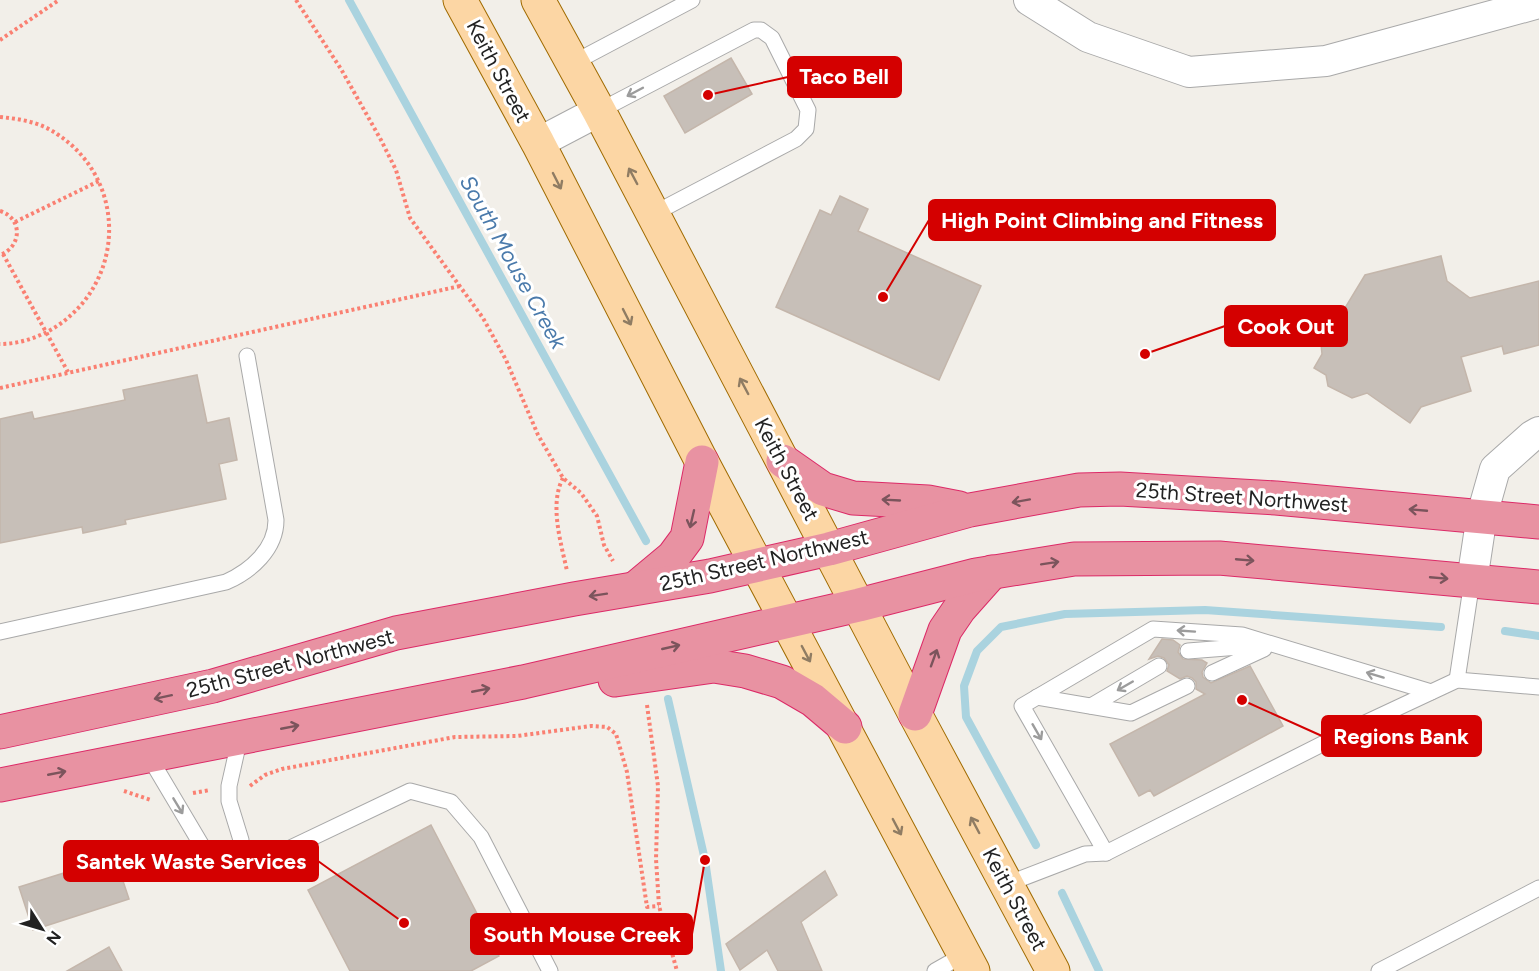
<svg xmlns="http://www.w3.org/2000/svg" width="1539" height="971" font-family="Figtree,sans-serif">
	<style>
		.lines { fill: none; stroke-linecap: round; stroke-linejoin: round }
		.stream { stroke: #aad3df; stroke-width: 8 }
		.building { fill: #c7bfb8; stroke: #c4b6ab; stroke-width: 1.5 }
		.lane-casing { stroke: #a9a9a9; stroke-width: 17 }
		.street-casing { stroke: #a9a9a9; stroke-width: 32 }
		.primary-casing { stroke: #a06b00; stroke-width: 35 }
		.highway-casing { stroke: #dc2a67; stroke-width: 35 }
		.path { stroke: #fa8072; stroke-width: 4; stroke-dasharray: 3 3; stroke-linecap: butt }
		.lane { stroke: #fff; stroke-width: 15 }
		.street { stroke: #fff; stroke-width: 30 }
		.primary { stroke: #fcd6a4; stroke-width: 33 }
		.highway { stroke: #e892a2; stroke-width: 33 }
		.oneway { stroke: #9c9c9c }
		.oneway2 { stroke: #8f7c63 }
		.oneway3 { stroke: #7b545c }
		.labels { text-anchor: middle; dominant-baseline: central; stroke-width: 6; stroke-linejoin: round; paint-order: stroke }
		.street-label { font-size: 21px; fill: #222; stroke: #fff }
		.water-label { font-size: 22px; font-style: italic; fill: #4a7aab; stroke: #fff }
		.leader { fill: none; stroke: #d40000; stroke-width: 2 }
		.callout-dot { fill: #d40000; stroke: #fff; stroke-width: 2 }
		.callout { fill: #d40000; stroke: #d40000; stroke-width: 2 }
		.callout-label { font-size: 22px; text-anchor: middle; font-weight: bold; fill: #fff }
	</style>
	<rect width="100%" height="100%" fill="#f2efe9"/>
	<g class="lines">
		<g class="stream">
			<path d="M349,0L646,541"/>
			<path d="M1505,631L1539,636"/>
			<path d="M668,699L705,860L721,971"/>
			<path d="M1036,845L966,717L964,686L977,651L1001,627L1065,614L1205,610L1441,627"/>
			<path d="M1062,893L1099,971"/>
		</g>
	</g>
	<g class="building">
		<path d="M731,58L752,94L685,133L664,96Z"/>
		<path d="M840,196L868,209L858,231L981,286L939,380L776,307L820,210L831,215Z"/>
		<path d="M1441,256L1447,281L1470,298L1539,281V345L1504,354L1502,346L1461,357L1471,391L1421,407L1410,423L1367,393L1352,398L1328,386L1326,375L1314,368L1322,354L1321,344L1337,315L1342,313L1365,275Z"/>
		<path d="M197,375L207,423L229,418L237,460L219,464L226,499L125,520L126,524L83,533L82,527L0,543V419L32,412L34,419L125,400L123,390Z"/>
		<path d="M1162,639L1173,640L1180,645L1178,652L1183,659L1202,660L1207,663L1202,672L1203,677L1211,683L1250,666L1283,726L1154,796L1150,790L1139,796L1110,744L1205,694L1196,689V682L1192,678L1187,676L1180,679L1167,671L1169,665L1164,658L1158,656L1149,659Z"/>
		<path d="M431,825L499,956L471,971H350L308,890Z"/>
		<path d="M115,857L129,899L33,930L19,887Z"/>
		<path d="M825,871L837,895L801,922L822,971H778L767,950L740,970L726,944Z"/>
		<path d="M109,947L122,971H67Z"/>
	</g>
	<g class="lines">
		<g class="lane-casing">
			<g id="lane">
				<path d="M573,63L692,0"/>
				<path d="M599,111L754,30H761L772,38L808,110L806,129L796,139L653,214"/>
				<path d="M0,632L226,582C251,571 276,549 276,520L247,356"/>
				<path d="M1188,651L1265,645"/>
				<path d="M1212,673L1264,649"/>
				<path d="M1457,680L1472,581"/>
				<path d="M1037,697L1131,713L1187,686"/>
				<path d="M1091,706L1159,666"/>
				<path d="M148,755L211,861L238,873L241,840L229,801V786L240,737"/>
				<path d="M1106,853L1022,706L1153,629L1242,635L1431,692"/>
				<path d="M238,873L410,791L451,802L481,837L550,971"/>
				<path d="M1007,884L1085,854L1106,853L1348,731L1457,680L1539,687"/>
				<path d="M935,971L965,954"/>
				<path d="M1379,971L1539,888"/>
			</g>
		</g>
		<g class="street-casing">
			<g id="street">
				<path d="M1029,0L1088,37L1189,72L1326,61L1539,3"/>
				<path d="M538,143L599,111"/>
				<path d="M1472,581L1482,515L1495,469L1532,436L1539,432"/>
			</g>
		</g>
		<g class="primary-casing">
			<g id="primary">
				<path d="M460,0L538,143L702,462L973,971"/>
				<path d="M538,0L599,111L915,714L1053,971"/>
			</g>
		</g>
		<g class="highway-casing">
			<g id="highway">
				<path d="M783,461L823,489L853,498L928,502L959,508"/>
				<path d="M637,587L673,557L687,538L702,462"/>
				<path d="M615,680L714,666L745,671L782,682L813,700L845,727"/>
				<path d="M915,714L945,630L960,608L992,572"/>
				<path d="M0,732L213,686L396,633L574,599L710,576L829,549L970,510L1079,490L1120,489L1276,498L1539,522"/>
				<path d="M0,785L523,682L859,605L976,575L1074,559L1219,558L1539,587"/>
			</g>
		</g>
		<g class="path">
			<path d="M296,0L341,69L381,140L396,170L410,218L483,318L506,360L538,435L563,478L581,493L597,516L604,545L613,561"/>
			<path d="M0,40L59,0"/>
			<path d="M0,117C20,119 40,122 57,134C126,179 126,277 60,324C43,336 21,344 0,344"/>
			<path d="M0,211C23,218 22,247 0,255"/>
			<path d="M15,222L99,181"/>
			<path d="M3,254L68,372"/>
			<path d="M0,388L460,286"/>
			<path d="M563,478C549,504 561,543 567,571"/>
			<path d="M647,705L658,786L656,859L659,906L677,971"/>
			<path d="M250,786L265,775L282,769L455,737L517,736L591,726L607,727L616,734L627,772L647,907L659,906"/>
			<path d="M124,791L151,800"/>
			<path d="M193,793L210,790"/>
		</g>
		<use href="#lane" class="lane"/>
		<use href="#street" class="street"/>
		<use href="#primary" class="primary"/>
		<use href="#highway" class="highway"/>
	</g>
	<defs><path id="oneway-shaft" d="M-6 0H5M1.5-3L5.5 0L1.5 3" fill="none" stroke-width="1.6" stroke-linecap="round" stroke-linejoin="round" transform="scale(1.5)"/></defs>
	<g class="oneway">
		<use href="#oneway-shaft" transform="translate(635 92) rotate(152)"/>
		<use href="#oneway-shaft" transform="translate(1186 631) rotate(-176)"/>
		<use href="#oneway-shaft" transform="translate(1375 675) rotate(-163)"/>
		<use href="#oneway-shaft" transform="translate(1125 686) rotate(150)"/>
		<use href="#oneway-shaft" transform="translate(1037 732) rotate(60)"/>
		<use href="#oneway-shaft" transform="translate(178 806) rotate(59)"/>
	</g>
	<g class="oneway2">
		<use href="#oneway-shaft" transform="translate(633 176) rotate(-118)"/>
		<use href="#oneway-shaft" transform="translate(557 181) rotate(63)"/>
		<use href="#oneway-shaft" transform="translate(627 317) rotate(63)"/>
		<use href="#oneway-shaft" transform="translate(744 386) rotate(-118)"/>
		<use href="#oneway-shaft" transform="translate(806 654) rotate(62)"/>
		<use href="#oneway-shaft" transform="translate(975 825) rotate(-118)"/>
		<use href="#oneway-shaft" transform="translate(897 827) rotate(62)"/>
	</g>
	<g class="oneway3">
		<use href="#oneway-shaft" transform="translate(891 500) rotate(-177)"/>
		<use href="#oneway-shaft" transform="translate(1021 501) rotate(170)"/>
		<use href="#oneway-shaft" transform="translate(1418 510) rotate(-175)"/>
		<use href="#oneway-shaft" transform="translate(692 519) rotate(103)"/>
		<use href="#oneway-shaft" transform="translate(1245 560) rotate(5)"/>
		<use href="#oneway-shaft" transform="translate(1050 563) rotate(-9)"/>
		<use href="#oneway-shaft" transform="translate(1439 578) rotate(5)"/>
		<use href="#oneway-shaft" transform="translate(598 595) rotate(171)"/>
		<use href="#oneway-shaft" transform="translate(671 647) rotate(-13)"/>
		<use href="#oneway-shaft" transform="translate(934 658) rotate(-70)"/>
		<use href="#oneway-shaft" transform="translate(481 690) rotate(-11)"/>
		<use href="#oneway-shaft" transform="translate(163 697) rotate(168)"/>
		<use href="#oneway-shaft" transform="translate(290 727) rotate(-11)"/>
		<use href="#oneway-shaft" transform="translate(57 773) rotate(-11)"/>
	</g>
	<g class="labels">
		<g class="street-label">
			<text transform="translate(499 71) rotate(62)">Keith Street</text>
			<text transform="translate(787 469) rotate(62)">Keith Street</text>
			<text transform="translate(1242 497) rotate(4)">25th Street Northwest</text>
			<text transform="translate(764 560) rotate(-13)">25th Street Northwest</text>
			<text transform="translate(290 663) rotate(-15)">25th Street Northwest</text>
			<text transform="translate(1015 899) rotate(62)">Keith Street</text>
		</g>
		<g class="water-label">
			<text transform="translate(513 262) rotate(61)">South Mouse Creek</text>
		</g>
	</g>
	<path class="leader" d="M708 95L788 77M883 297L929 220M1145 354L1225 326M1242 700L1322 736M404 923L318 861M705 860L692 934"/>
	<g class="callout-dot">
		<circle cx="708" cy="95" r="6"/>
		<circle cx="883" cy="297" r="6"/>
		<circle cx="1145" cy="354" r="6"/>
		<circle cx="1242" cy="700" r="6"/>
		<circle cx="404" cy="923" r="6"/>
		<circle cx="705" cy="860" r="6"/>
	</g>
	<g class="callout">
		<rect x="788" y="57" width="113" height="40" rx="6"/>
		<rect x="929" y="200" width="346" height="40" rx="6"/>
		<rect x="1225" y="306" width="122" height="40" rx="6"/>
		<rect x="1322" y="716" width="159" height="40" rx="6"/>
		<rect x="64" y="841" width="254" height="40" rx="6"/>
		<rect x="471" y="914" width="221" height="40" rx="6"/>
	</g>
	<g class="callout-label">
		<text x="844" y="84">Taco Bell</text>
		<text x="1102" y="228">High Point Climbing and Fitness</text>
		<text x="1286" y="334">Cook Out</text>
		<text x="1401" y="744">Regions Bank</text>
		<text x="191" y="869">Santek Waste Services</text>
		<text x="582" y="942">South Mouse Creek</text>
	</g>
	<g transform="translate(42 929) rotate(127)" stroke="#ffffff" stroke-width="4.5" paint-order="stroke">
	<path d="M0-4.5L10 22L0 15L-10 22Z" fill="#222222"/>
	<text y="-9" font-size="16" font-weight="bold" text-anchor="middle" fill="#222222">N</text>
	</g>
</svg>
